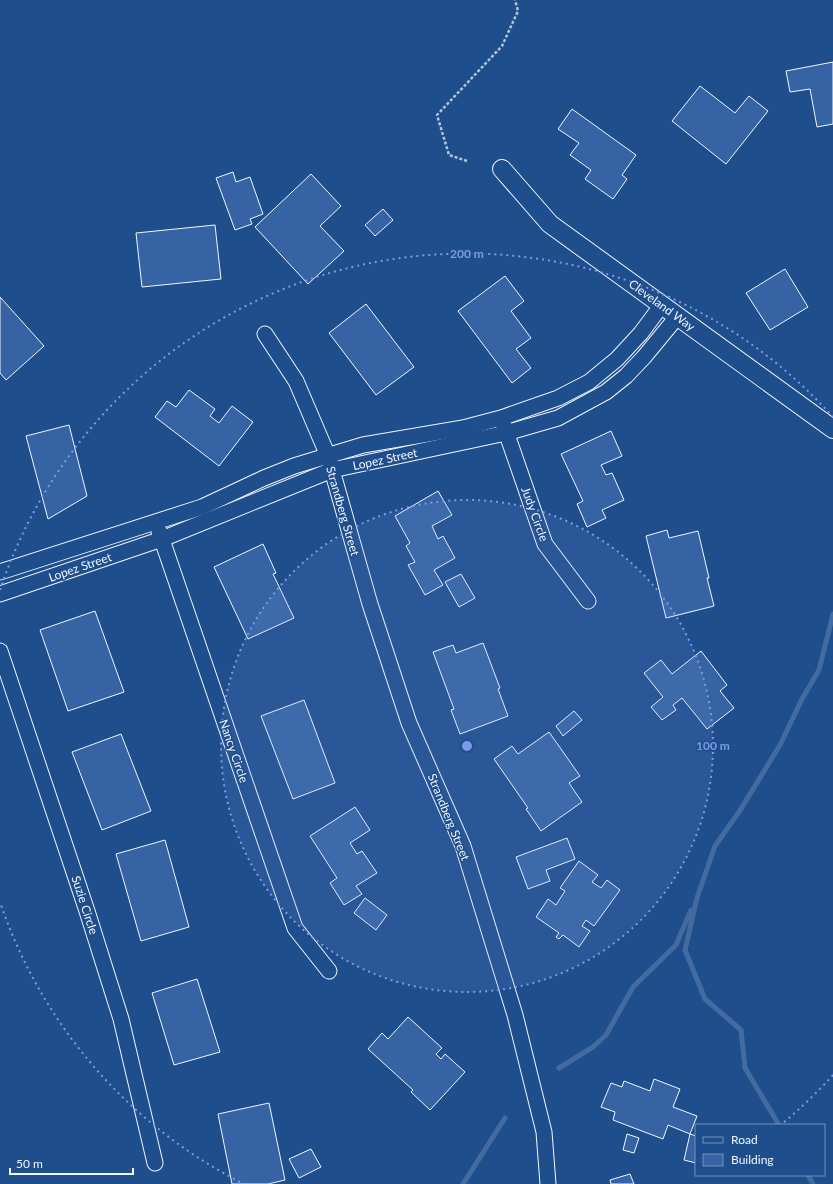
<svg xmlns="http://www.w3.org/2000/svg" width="833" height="1184" font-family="Lato,sans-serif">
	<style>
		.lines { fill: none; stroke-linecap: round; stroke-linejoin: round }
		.stream { stroke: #446ba0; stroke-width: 5 }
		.building { fill: #3563a3; stroke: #f2f6ff }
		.minor-casing { stroke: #f2f6ff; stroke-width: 17 }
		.tertiary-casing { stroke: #f2f6ff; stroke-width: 20 }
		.path { stroke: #b3c4dc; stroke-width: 2.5; stroke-dasharray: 3 2; stroke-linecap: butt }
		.minor { stroke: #1f4e8c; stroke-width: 15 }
		.tertiary { stroke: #1f4e8c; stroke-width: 18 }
		.ring { fill: none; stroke: #7d9aea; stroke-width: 2; stroke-dasharray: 2 4 }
		.labels { text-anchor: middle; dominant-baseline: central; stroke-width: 3; stroke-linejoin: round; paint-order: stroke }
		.street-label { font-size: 12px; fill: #f2f6ff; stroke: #1f4e8c }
		.centre { fill: #7d9aea; stroke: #1f4e8c; stroke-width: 2 }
		.ring-label { font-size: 12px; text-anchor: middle; font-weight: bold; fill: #7d9aea; stroke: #1f4e8c; stroke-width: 3; stroke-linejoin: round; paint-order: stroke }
	</style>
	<rect width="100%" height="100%" fill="#1f4e8c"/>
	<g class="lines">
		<g class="stream">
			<path d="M559,1068L593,1047L606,1035L633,987L676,945L691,910"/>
			<path d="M779,1125L745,1068L741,1030L705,999L685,950L697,898L715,846L739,812L780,745L802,699L819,670L833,614"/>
			<path d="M808,1175L813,1184"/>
			<path d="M463,1184L505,1118"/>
		</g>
	</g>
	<g class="building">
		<path d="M833,62V124L817,127L810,89L790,92L786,71Z"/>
		<path d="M700,86L735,113L749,96L768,111L726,164L672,121Z"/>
		<path d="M572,109L636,155L622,175L627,179L613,199L585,179L591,170L570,155L579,143L558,129Z"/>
		<path d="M233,172L236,182L250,177L263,214L250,219L252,224L235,230L216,178Z"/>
		<path d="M311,174L341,206L320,226L344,251L308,284L255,227Z"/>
		<path d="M383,209L393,220L375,236L365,225Z"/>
		<path d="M215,225L221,279L142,287L136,233Z"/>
		<path d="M785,269L808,307L770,330L746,293Z"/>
		<path d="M505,276L524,301L511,311L531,338L516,349L531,368L512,383L458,311Z"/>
		<path d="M0,297L44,346L6,380L0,373Z"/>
		<path d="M366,304L414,367L376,395L329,333Z"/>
		<path d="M189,390L215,409L210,416L219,423L232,406L253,422L219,466L155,417L167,401L176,407Z"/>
		<path d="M69,425L87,496L48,519L26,436Z"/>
		<path d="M611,431L622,456L601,465L606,475L612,473L624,500L602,510L606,518L587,527L577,504L583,501L561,454Z"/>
		<path d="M438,491L452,515L432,526L438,539L443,536L455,558L434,570L443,585L425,595L408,565L415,562L406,546L410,543L395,516Z"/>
		<path d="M667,530L669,538L698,531L709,578H707L714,606L666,618L646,536Z"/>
		<path d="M263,544L276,573L273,574L294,618L248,639L214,567Z"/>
		<path d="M461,574L475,598L459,607L445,582Z"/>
		<path d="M95,611L124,692L68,711L40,630Z"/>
		<path d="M483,643L500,688L498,689L508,716L460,734L451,710L454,709L433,652L453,645L456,653Z"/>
		<path d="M701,651L727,685L720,691L734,708L707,729L682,698L673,705L676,710L662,720L651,707L663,697L644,673L661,660L672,674Z"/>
		<path d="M304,700L335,783L293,799L261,716Z"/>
		<path d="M574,711L582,720L563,736L556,726Z"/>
		<path d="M549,732L580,776L569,783L582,802L541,831L526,809L528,808L494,759L512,746L518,754Z"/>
		<path d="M121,734L151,811L102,830L72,752Z"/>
		<path d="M355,807L370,830L350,843L357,854L362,851L377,873L356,886L362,894L344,905L330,883L337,878L310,836Z"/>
		<path d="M567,838L575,859L546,870L550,881L528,889L516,857Z"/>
		<path d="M165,840L189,927L141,941L116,854Z"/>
		<path d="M579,861L598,875L592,882L601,888L607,880L620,890L594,926L586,920L582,926L590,931L579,947L563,935L559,939L556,937L559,933L536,917L548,899L556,905L565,891L560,888Z"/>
		<path d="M365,898L387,915L376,930L354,913Z"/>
		<path d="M197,979L220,1052L174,1065L152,993Z"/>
		<path d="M408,1017L442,1048L436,1054L441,1059L445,1054L465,1072L430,1110L411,1092L413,1090L368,1049L382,1033L388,1039Z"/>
		<path d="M654,1079L680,1089L673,1107L697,1116L690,1134L668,1125L663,1139L613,1120L615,1112L601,1107L611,1083L622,1087L624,1081L650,1091Z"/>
		<path d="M269,1103L285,1180L268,1184H232L218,1114Z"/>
		<path d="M627,1134L639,1138L634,1153L623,1150Z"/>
		<path d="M690,1134L696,1136V1163L684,1160Z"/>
		<path d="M311,1149L321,1167L299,1178L289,1159Z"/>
		<path d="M630,1174L634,1184H611L610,1180Z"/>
	</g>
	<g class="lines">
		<g class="minor-casing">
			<g id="minor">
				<path d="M265,334L296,381L328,456L370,604L409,723L463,846L515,1015L544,1132L548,1184"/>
				<path d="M503,423L545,544L588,601"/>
				<path d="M159,531L295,928L329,971"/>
				<path d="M0,572L202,507L264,478L294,466L363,445L463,428L501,418L558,398L589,382L617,359L641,333L661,306"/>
				<path d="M0,594L162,539L332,470L506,433L558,418L606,392L626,376L644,357L677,317"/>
				<path d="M0,651L87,911L121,1019L155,1163"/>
			</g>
		</g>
		<g class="tertiary-casing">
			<path id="tertiary" d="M502,169L550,224L833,429"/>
		</g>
		<path class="path" d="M467,161L449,155L437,115L502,46L518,11L515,0"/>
		<use href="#minor" class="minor"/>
		<use href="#tertiary" class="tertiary"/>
	</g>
	<circle cx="467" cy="746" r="246" fill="#7d9aea" fill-opacity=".12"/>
	<g class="ring">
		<circle cx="467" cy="746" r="246"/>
		<path d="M833 1075A492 492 0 0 1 783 1123M240 1182A492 492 0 0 1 0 902M0 590A492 492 0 0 1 833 417"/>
	</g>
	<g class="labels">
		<g class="street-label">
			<text transform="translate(662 305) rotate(36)">Cleveland Way</text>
			<text transform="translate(385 459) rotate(-12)">Lopez Street</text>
			<text transform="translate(343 511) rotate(74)">Strandberg Street</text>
			<text transform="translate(535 514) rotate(70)">Judy Circle</text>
			<text transform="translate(80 567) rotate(-19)">Lopez Street</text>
			<text transform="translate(234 751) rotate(71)">Nancy Circle</text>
			<text transform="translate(449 817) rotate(68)">Strandberg Street</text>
			<text transform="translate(85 905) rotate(72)">Suzie Circle</text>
		</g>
	</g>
	<circle cx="467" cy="746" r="6" class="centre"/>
	<g class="ring-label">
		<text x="467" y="258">200 m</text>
		<text x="713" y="750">100 m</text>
	</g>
	<rect x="695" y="1124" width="130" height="52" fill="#1f4e8c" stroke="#7391ba"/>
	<rect x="703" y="1137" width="20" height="6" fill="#1f4e8c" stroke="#7391ba"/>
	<text x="731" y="1144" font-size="12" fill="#f2f6ff">Road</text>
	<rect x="703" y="1154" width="20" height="12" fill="#3563a3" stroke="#7391ba"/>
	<text x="731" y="1164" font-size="12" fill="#f2f6ff">Building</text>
	<path d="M10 1168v6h123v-6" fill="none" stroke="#f2f6ff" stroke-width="2"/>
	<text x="16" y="1168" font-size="12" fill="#f2f6ff" stroke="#1f4e8c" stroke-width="3" paint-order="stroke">50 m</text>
</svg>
